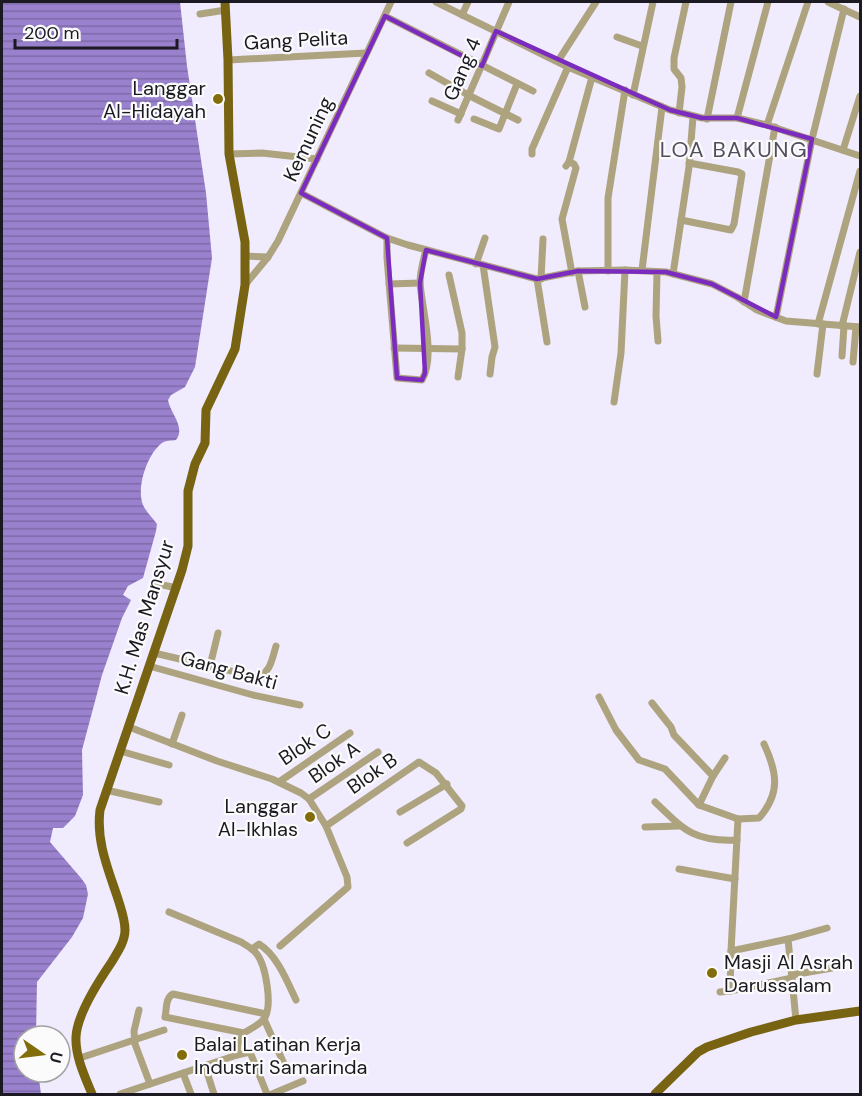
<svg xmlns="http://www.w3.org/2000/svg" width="862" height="1096" font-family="'DM Sans',sans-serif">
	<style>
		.water { fill: url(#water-rules) }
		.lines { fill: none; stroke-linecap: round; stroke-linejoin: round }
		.minor { stroke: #ada37f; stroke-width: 7 }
		.major { stroke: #776312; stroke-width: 9 }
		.marked { fill: none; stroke: #7b2cbf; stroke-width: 4.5; stroke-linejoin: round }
		.poi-dot { fill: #836d0b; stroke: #fbfbfb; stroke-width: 2 }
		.labels { text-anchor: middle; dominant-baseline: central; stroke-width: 4.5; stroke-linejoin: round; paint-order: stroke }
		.street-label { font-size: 20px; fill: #1b1921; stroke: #fbfbfb }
		.poi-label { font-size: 20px; fill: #1b1921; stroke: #fbfbfb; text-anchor: end }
		.quarter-label { font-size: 22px; letter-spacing: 1.5px; fill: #524d5f; stroke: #fbfbfb }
	</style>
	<defs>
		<pattern id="water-rules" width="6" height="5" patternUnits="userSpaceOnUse" patternTransform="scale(1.5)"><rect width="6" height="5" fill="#9a81ce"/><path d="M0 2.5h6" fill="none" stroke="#7d69a7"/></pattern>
	</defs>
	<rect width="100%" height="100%" fill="#f0ebfd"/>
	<path class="water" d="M2,2H180L187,66L206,193L212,258L195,367L185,387L171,395L168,400C170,413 186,427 176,440C171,441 166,440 162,443C147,454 136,488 143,505C146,512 153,518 157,524L156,531L143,578L128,586L123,595L131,600L122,618L102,675L82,750L83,795L75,816L63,828H53L50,842L81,878L86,885L88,894L83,918L72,937L37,982L36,1036H24V1072H38L41,1094H2Z"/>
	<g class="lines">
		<g class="minor">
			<path d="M436,2L568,67L670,110L702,118H737L767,125L860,156"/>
			<path d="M828,2L860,17"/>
			<path d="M200,14L226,10"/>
			<path d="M462,15L468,2"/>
			<path d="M385,16L533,91"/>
			<path d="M617,37L642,46"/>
			<path d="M228,60L366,53"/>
			<path d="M558,61L596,2"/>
			<path d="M429,73L470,96L518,120"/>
			<path d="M633,95L653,2"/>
			<path d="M432,101L461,114"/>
			<path d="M679,113L682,87L681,78L674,69V58L686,2"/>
			<path d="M737,118L768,2"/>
			<path d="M474,119L499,129L517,84"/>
			<path d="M707,119L731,2"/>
			<path d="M458,120L509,2"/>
			<path d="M767,125L808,2"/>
			<path d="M843,150L860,96"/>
			<path d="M229,154L262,153L317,159"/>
			<path d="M532,154V149L568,67"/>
			<path d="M569,162L574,164L576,168L562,219L572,273"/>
			<path d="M566,166L569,162L592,77"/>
			<path d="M301,193L387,238L408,245L537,279L578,271L625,270L666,272L712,284L737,297L757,310L786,321L860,327"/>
			<path d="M681,220L731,230L734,224L742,174L738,172L689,163"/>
			<path d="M387,238V258L397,378L422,380C436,356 422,310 420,283C420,272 423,261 426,250"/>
			<path d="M245,256L268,257"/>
			<path d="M476,264L485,238"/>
			<path d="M483,265L495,347L492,357L490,374"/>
			<path d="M642,270L662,107"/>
			<path d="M578,271L585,307"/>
			<path d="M608,271V198L625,90"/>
			<path d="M657,272L656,316L658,341"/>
			<path d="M673,274L689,167L693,117"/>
			<path d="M537,279L547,342"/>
			<path d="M541,279L543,239"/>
			<path d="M389,284L420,283"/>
			<path d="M245,285L268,257L278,241L391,2"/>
			<path d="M744,302L775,127"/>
			<path d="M776,317L812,139L844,9"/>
			<path d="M818,324L860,171"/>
			<path d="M842,326L860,252"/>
			<path d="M394,348L462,349V333L449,275"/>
			<path d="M842,356L844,326"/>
			<path d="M853,362L856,327"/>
			<path d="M817,374L823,324"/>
			<path d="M458,377L462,349"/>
			<path d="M614,402L621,353L625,270"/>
			<path d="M158,584L177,588"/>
			<path d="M154,653L257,677C271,672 272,659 276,646"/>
			<path d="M149,666L253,695L300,705"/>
			<path d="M210,666L218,633"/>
			<path d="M599,697L616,730L639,760L665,769L699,805L738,819L731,951L788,939L796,1020"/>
			<path d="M652,703L671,727L674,735L713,776"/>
			<path d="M129,727L217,761L272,779L301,793L309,799L326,826L347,877L348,887L280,946"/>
			<path d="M172,744L182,715"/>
			<path d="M120,751L169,765"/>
			<path d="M279,782L350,733"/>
			<path d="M106,790L159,802"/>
			<path d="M309,799L378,752"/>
			<path d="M655,802C684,830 694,842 737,840"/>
			<path d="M699,805L713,776L725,758"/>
			<path d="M400,812L447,784"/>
			<path d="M738,819L759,818C781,793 777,772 764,744"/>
			<path d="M326,826L419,762L436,773L462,806L461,809L407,843"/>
			<path d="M645,827L680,826"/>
			<path d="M679,869L735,879"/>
			<path d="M169,912L241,942C246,945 252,948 256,953C266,965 273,1006 264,1019C259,1025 250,1029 244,1033"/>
			<path d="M788,939L827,928"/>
			<path d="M252,949L259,944C277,955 287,981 296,1000"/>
			<path d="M731,951L730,991L792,978"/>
			<path d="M792,975L832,968"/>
			<path d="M720,992L730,991"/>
			<path d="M139,1010L134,1031L135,1044L150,1084"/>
			<path d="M264,1019L285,1066"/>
			<path d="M237,1055L250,1052L267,1094"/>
			<path d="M80,1058L164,1030"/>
			<path d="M205,1066L214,1094"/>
			<path d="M183,1073L191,1094"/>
			<path d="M120,1094L237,1055L238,1044L244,1033L165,1017C167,1009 165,998 173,994L266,1014"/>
			<path d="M272,1094L303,1081"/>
		</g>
		<g class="major">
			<path d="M92,1094C85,1077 75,1056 76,1037C77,1014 98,982 111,963C117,953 125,942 125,930C125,919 121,909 118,899C108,869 96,841 100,810L182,570L188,546V491L195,464L205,443L206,410L235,349L245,285V242L229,154L228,60L225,2"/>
			<path d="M655,1094L698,1052L707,1047L751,1032L796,1020L860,1011"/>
		</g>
	</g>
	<path class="marked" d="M385,16L482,66L496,31L670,110L702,118H737L812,139L776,317L712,284L666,272L578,271L537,279L426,250L420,283L425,373L422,380L397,378L387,238L301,193Z"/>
	<g class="poi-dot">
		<circle cx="218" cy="99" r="6"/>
		<circle cx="310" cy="817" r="6"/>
		<circle cx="712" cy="973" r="6"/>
		<circle cx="182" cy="1055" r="6"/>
	</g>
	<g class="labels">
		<g class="street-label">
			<text transform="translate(296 40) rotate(-3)">Gang Pelita</text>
			<text transform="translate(462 69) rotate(-67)">Gang 4</text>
			<text transform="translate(308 139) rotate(-65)">Kemuning</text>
			<text transform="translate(144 617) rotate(-73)">K.H. Mas Mansyur</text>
			<text transform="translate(229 670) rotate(15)">Gang Bakti</text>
			<text transform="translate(305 744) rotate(-34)">Blok C</text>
			<text transform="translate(334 762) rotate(-35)">Blok A</text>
			<text transform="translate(372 773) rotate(-35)">Blok B</text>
		</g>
		<g class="poi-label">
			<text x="206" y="88">Langgar<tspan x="206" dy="23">Al-Hidayah</tspan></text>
			<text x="298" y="806">Langgar<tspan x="298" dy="23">Al-Ikhlas</tspan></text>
			<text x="724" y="962" text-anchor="start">Masji Al Asrah<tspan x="724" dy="23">Darussalam</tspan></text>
			<text x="194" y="1044" text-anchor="start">Balai Latihan Kerja<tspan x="194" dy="23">Industri Samarinda</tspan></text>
		</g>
		<g class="quarter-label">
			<text x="734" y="149">LOA BAKUNG</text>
		</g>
	</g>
	<rect width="862" height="1096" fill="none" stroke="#1b1921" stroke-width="6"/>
	<g transform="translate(42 1054) rotate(104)"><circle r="28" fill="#fbfbfb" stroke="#a1a1a4" stroke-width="1.5"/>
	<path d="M0-4.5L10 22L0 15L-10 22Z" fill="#836d0b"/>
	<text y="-9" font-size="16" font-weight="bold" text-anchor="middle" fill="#1b1921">U</text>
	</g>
	<path d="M15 39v9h162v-9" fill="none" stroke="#1b1921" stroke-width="3"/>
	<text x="24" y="39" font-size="18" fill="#1b1921" stroke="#fbfbfb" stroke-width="4.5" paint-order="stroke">200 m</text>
</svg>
